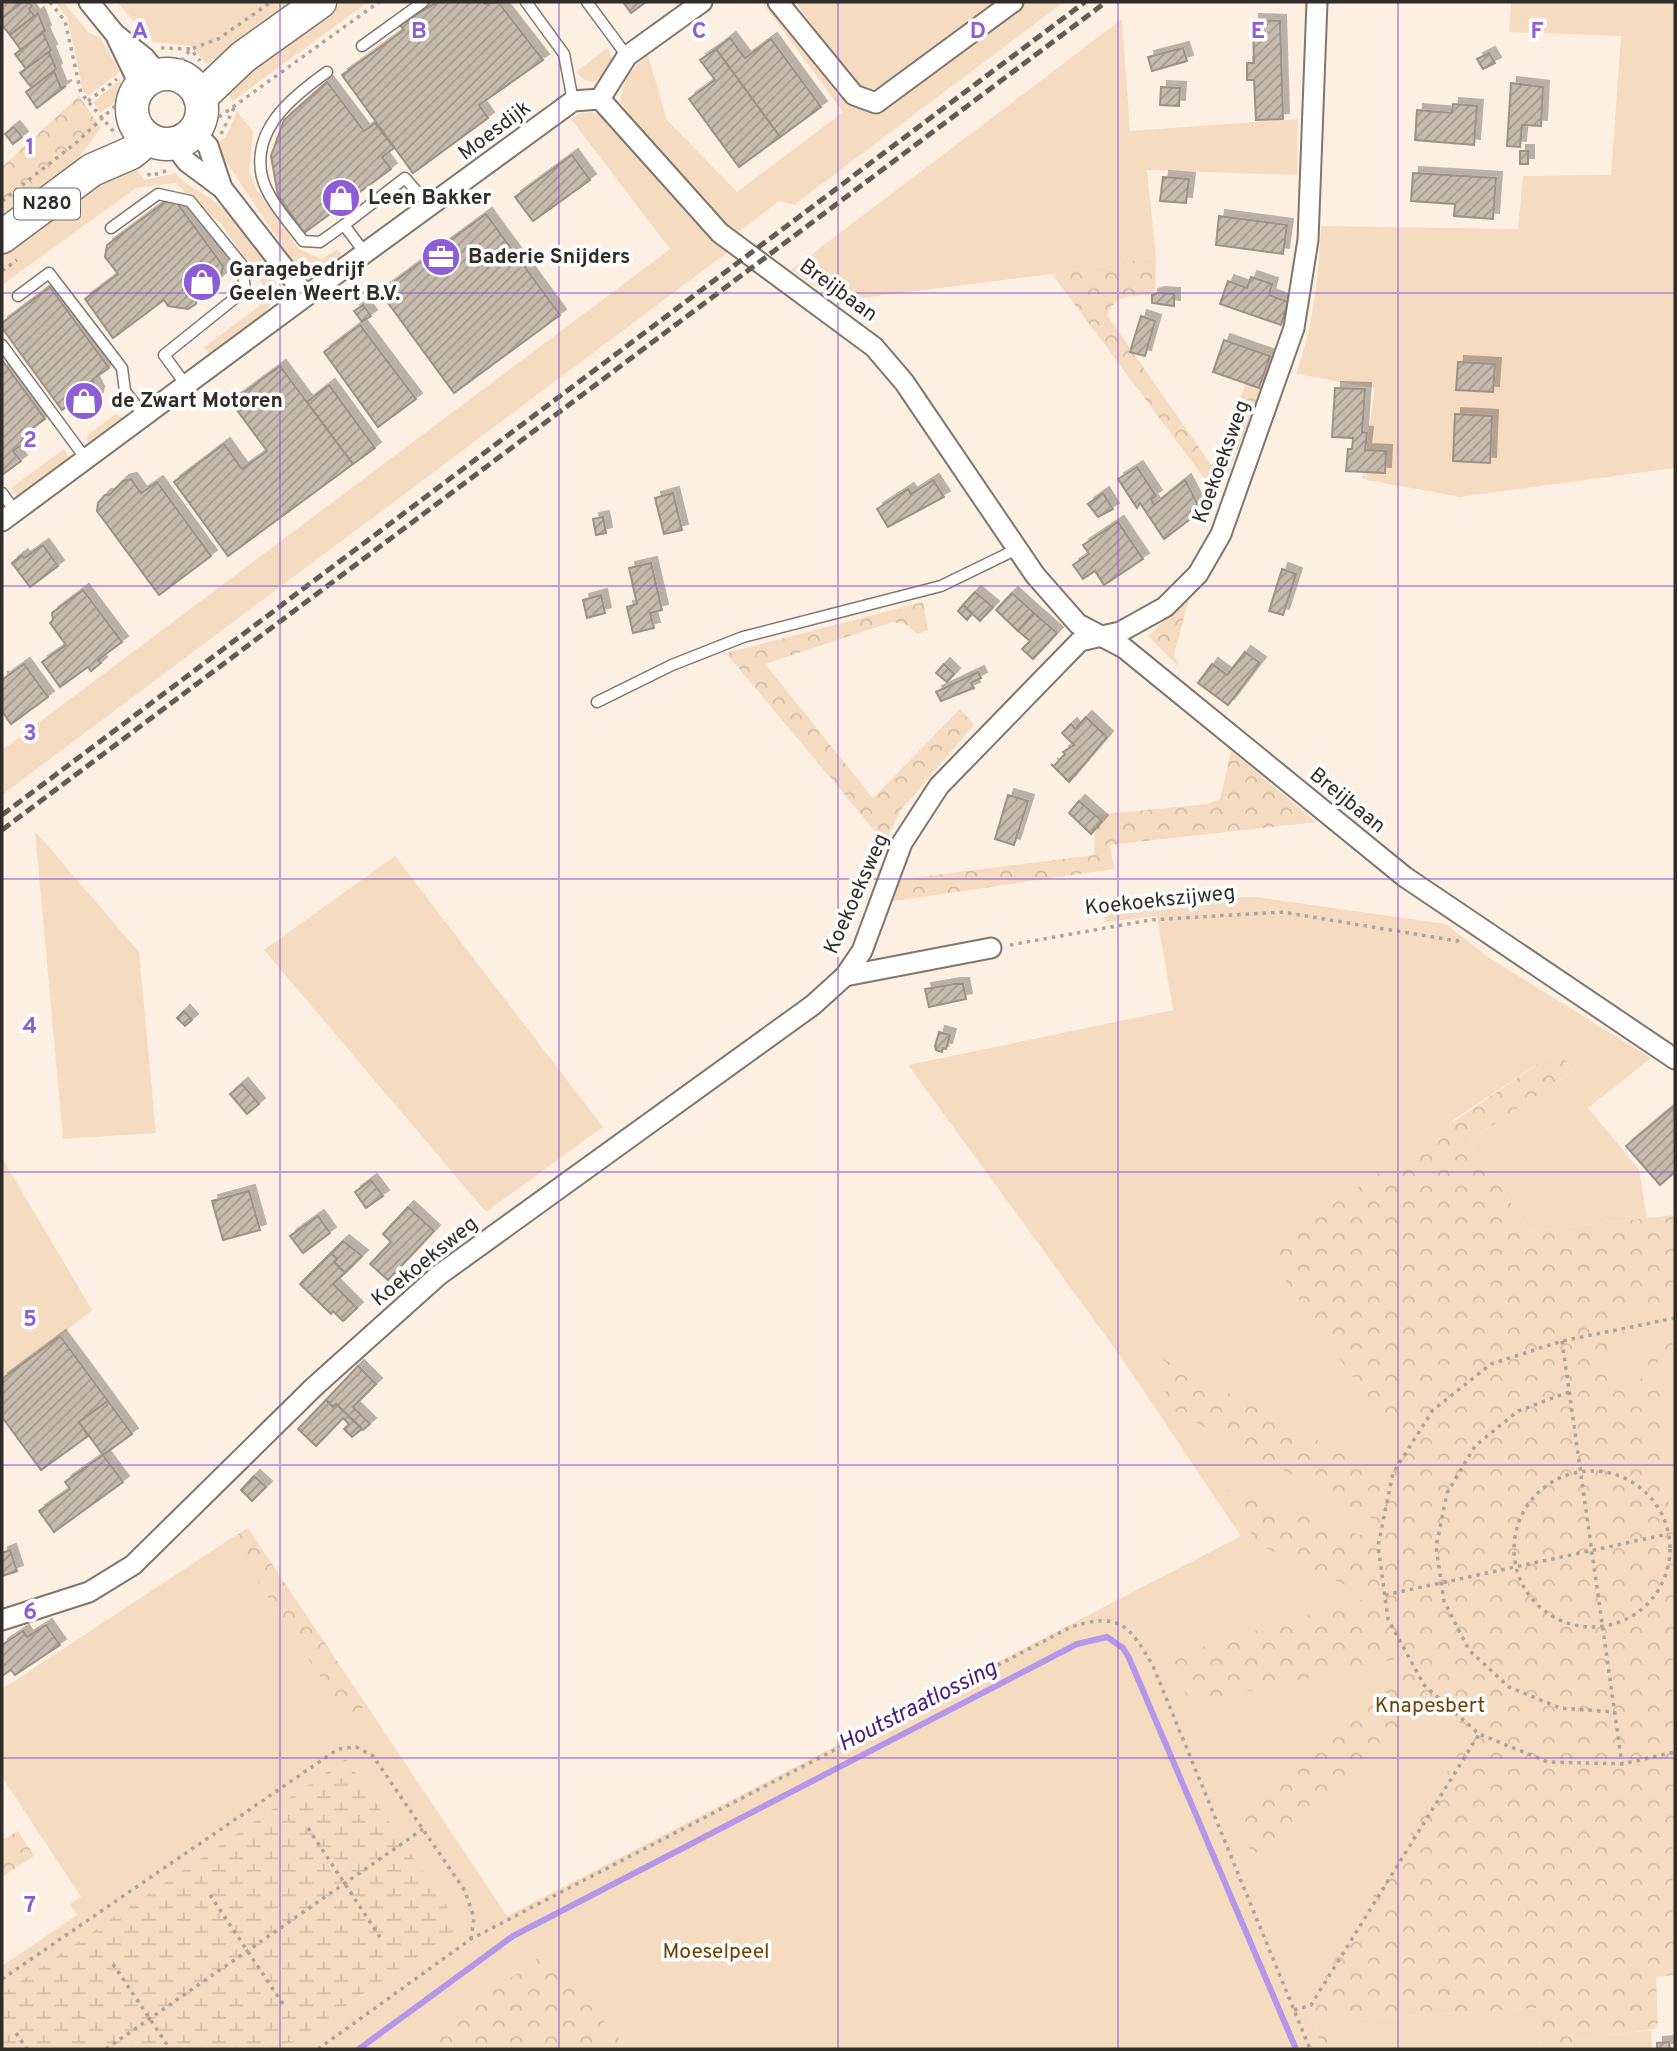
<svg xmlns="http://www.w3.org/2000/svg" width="1677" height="2051" font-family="Overpass,sans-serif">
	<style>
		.green { fill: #f5dcc1 }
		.forest { fill: url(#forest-crowns) }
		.wetland { fill: url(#wetland-marsh) }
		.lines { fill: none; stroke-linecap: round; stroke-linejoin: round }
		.stream { stroke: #b497e8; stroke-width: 6 }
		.building { fill: url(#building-hatch); stroke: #9c9184; stroke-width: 2; filter: url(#shadow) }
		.lane-casing { stroke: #81766a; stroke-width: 13 }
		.street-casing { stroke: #81766a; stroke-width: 23 }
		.primary-casing { stroke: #81766a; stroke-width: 35 }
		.path { stroke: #ada49a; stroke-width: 3.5; stroke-dasharray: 3.5 5; stroke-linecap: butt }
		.lane { stroke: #fff; stroke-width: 10 }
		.street { stroke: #fff; stroke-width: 19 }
		.primary { stroke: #fff; stroke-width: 32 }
		.rail { stroke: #625c55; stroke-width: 5; stroke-dasharray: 10 5; stroke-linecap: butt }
		.grid { fill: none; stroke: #8e5cd5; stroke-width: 2; stroke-opacity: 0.55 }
		.labels { text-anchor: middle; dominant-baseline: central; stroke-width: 7; stroke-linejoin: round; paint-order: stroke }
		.shield { fill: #fff; stroke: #6e6b68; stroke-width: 2 }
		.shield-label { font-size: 19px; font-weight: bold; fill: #302c27 }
		.street-label { font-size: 21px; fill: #302c27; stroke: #fff }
		.poi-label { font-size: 21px; font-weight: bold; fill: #302c27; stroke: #fff; text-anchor: start }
		.park-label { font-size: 21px; fill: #6c4304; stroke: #fff }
		.water-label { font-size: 23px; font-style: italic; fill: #471b79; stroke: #fff }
		.grid-label { font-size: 23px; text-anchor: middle; font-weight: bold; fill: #8e5cd5; stroke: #fff; stroke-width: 7; stroke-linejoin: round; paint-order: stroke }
	</style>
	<defs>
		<pattern id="forest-crowns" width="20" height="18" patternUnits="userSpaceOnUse" patternTransform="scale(1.75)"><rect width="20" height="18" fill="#f5dcc1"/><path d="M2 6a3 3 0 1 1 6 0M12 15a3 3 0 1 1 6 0" fill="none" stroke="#d2bda6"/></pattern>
		<pattern id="wetland-marsh" width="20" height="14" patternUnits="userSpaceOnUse" patternTransform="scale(1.75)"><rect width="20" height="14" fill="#f5dcc1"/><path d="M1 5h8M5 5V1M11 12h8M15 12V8" fill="none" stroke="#d2bda6"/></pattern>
		<pattern id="building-hatch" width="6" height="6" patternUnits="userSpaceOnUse" patternTransform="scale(1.75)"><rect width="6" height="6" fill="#c7bbad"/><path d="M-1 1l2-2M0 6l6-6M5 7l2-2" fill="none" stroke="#a2988d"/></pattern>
		<filter id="shadow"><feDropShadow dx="6" dy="-6" stdDeviation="0" flood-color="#0004"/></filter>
	</defs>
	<rect width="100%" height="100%" fill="#fdf0e3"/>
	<g class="green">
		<path d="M55,2H63L89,33L100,37L120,72L88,96L83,90L67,17Z"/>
		<path d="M117,2H303L232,51L206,64L191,46L152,42Z"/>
		<path d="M341,2H368L233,101L225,90L236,79Z"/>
		<path d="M762,2H770L839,97L866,109L896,97L1024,2H1064L794,205L779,201L735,235L650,146L620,101C623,80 632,68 648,55L667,120L737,192L843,112Z"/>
		<path d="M796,2H1003L885,87L867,90L853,84Z"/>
		<path d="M1511,2H1675V468L1460,497L1362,479L1375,388L1296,374C1314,323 1318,280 1321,226L1518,229L1523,176L1611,175L1621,36L1509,32Z"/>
		<path d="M1122,19L1130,131L1298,119L1297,175L1147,170L1156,257L1052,274L837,301L791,270Z"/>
		<path d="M607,48L613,61C605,81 591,90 576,72Z"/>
		<path d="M120,80L123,87L118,100L100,113L93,102Z"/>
		<path d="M237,111L253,132L249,171L256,189L299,249L322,259L337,249L343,257C323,271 312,275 291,259L215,145L226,137Z"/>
		<path d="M592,112L603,116L656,177L728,252L2,795V750L670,249L571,119L580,113Z"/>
		<path d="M129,160L145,180L175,173C187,186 196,189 210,198C228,210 277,267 276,288C276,297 271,305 265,312C251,329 226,341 209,354L204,347L258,307L265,288L222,225L175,183L136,188L2,285V251Z"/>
		<path d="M116,414L123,418L88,444L87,435Z"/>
		<path d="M64,449L70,458L17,497L11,488Z"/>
		<path d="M35,831L139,952L156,1133L63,1139Z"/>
		<path d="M395,856L603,1127L486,1212L264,950Z"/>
		<path d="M1190,897H1256L1446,924L1489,958L1651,1058L1588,1108L1639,1169L1647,1218L1530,1231L1469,1141L1573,1071L1558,1050L1452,1121L1530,1243L1675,1224V1967L1307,2007L1323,2049H283L461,1927L2,1994V1966L77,1915L70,1904L81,1897L2,1777V1689L230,1539L349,1720L366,1704L507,1916L1241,1536L1118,1353L908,1065L1173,1010L1157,916L1105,922L1103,907Z"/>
		<path d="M2,1158L92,1310L2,1384Z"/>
		<path d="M1538,2008L1540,2049H1337L1326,2021Z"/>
		<path d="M1651,2030L1652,2049H1573L1572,2040Z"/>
	</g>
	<g class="forest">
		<path d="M79,96L101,128L72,167L2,219V167Z"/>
		<path d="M1156,257L1155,295C1134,296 1116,293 1107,315L1212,466L1247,381L1263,388L1218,497L1052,274Z"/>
		<path d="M1190,596L1174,654L1179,667L1148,636Z"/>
		<path d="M923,602L928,630L918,634L905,624L892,622L765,664L873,798L960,709L974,725L901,810L885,843L726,653Z"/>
		<path d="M1231,751L1316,822L1110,845L1114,869L888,902L896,880L1094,855L1095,815L1208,804L1220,799Z"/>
		<path d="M1558,1050L1573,1071L1469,1141L1530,1231L1675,1215V1302L1628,1307L1610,1319V1330L1629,1332L1611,1367L1620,1378L1633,1384L1641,1379L1646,1344L1658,1335L1675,1339V1350L1657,1351L1666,1488L1675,1538V1975L1656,1977L1658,2022L1655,2029L1573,2040V2049H1540L1537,2008L1327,2021L1337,2049H1323L1307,2007L1471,1732L1436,1703L1252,1856L1236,1813L1409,1671L1400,1658L1189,1704L1172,1656L1371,1597L1257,1544L1227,1490L1375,1540L1378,1522L1167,1407L1163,1359L1389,1478L1402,1448L1265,1251Z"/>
		<path d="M248,1528L366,1704L349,1721L230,1539Z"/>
		<path d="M18,1831L34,1856L2,1877V1840Z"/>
		<path d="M545,1953L628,2049H413L537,1959Z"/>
	</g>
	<path class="wetland" d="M346,1759L461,1927L283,2049H2V1994Z"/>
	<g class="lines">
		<path class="stream" d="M359,2049L513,1936L1077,1644L1107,1637L1123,1648L1129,1658L1296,2049"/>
	</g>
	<g class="building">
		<path d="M2,2H23L2,18Z"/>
		<path d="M23,2H29L32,6L29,9L34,16L10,35L2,25V18Z"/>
		<path d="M437,2H483L485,4L498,2L543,60L479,105L488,118L413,173L342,75L404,30L400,25Z"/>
		<path d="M623,2H646L631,13Z"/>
		<path d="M38,13L45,31L21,50L10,35Z"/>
		<path d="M1253,20L1280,21L1283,119L1256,120L1254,80H1247V63H1254Z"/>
		<path d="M43,33L51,50L26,69L15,54Z"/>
		<path d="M730,38L745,58L771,39L821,107L780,137L716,49Z"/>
		<path d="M1183,48L1187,61L1152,71L1148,57Z"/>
		<path d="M716,49L780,137L739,167L689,99L715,80L700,60Z"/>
		<path d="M49,52L56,69L32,88L20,73Z"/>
		<path d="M1489,53L1495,63L1483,69L1477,59Z"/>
		<path d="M54,71L61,88L66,86L37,108L26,92Z"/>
		<path d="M327,82L364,131L375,123L394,148L382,157L391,169L304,233L278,195L271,156L284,120Z"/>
		<path d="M1511,83L1543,87L1541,126L1522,125L1520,147L1507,146Z"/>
		<path d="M1161,87L1180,88L1179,106L1160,105Z"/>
		<path d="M1453,104L1477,106L1474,145L1415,140L1417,110L1452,113Z"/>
		<path d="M14,127L22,137L13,144L5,134Z"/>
		<rect x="1520" y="151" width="8" height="13"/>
		<path d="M572,155L590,180L533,221L515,197Z"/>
		<path d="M1413,173L1496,178L1493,219L1454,216L1455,204L1411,201Z"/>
		<path d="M1163,177L1189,179L1186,203L1160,201Z"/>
		<path d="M165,202L177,203L223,266L221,278L197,296L196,304L188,309L168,306L164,300L113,338L85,299L118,274L105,257L107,245Z"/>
		<path d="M486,214L560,315L454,393L380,292Z"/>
		<path d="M1219,216L1287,225L1283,254L1216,245Z"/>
		<path d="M1251,277L1272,284L1269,295L1288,302L1281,325L1220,304L1228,281L1247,288Z"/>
		<path d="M50,287L109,368L92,380L98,392L97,398L91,405L93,408L79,418L69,405L62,410L2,328V323Z"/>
		<path d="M1158,293L1174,294V306L1152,303V295Z"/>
		<path d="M363,305L371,316L362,322L354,311Z"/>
		<path d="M1141,316L1155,321L1145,356L1130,352Z"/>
		<path d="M360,325L416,399L378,427L324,352Z"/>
		<path d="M1224,340L1270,356L1259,388L1213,372Z"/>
		<path d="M2,360L45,419L23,435V444L13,451L21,461L2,475Z"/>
		<path d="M1458,362L1495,364L1493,392L1456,390Z"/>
		<path d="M280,366L353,464L228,556L174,482L224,444L242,469L267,451L231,402Z"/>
		<path d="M329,385L375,448L353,464L307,402Z"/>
		<path d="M1335,388L1365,389L1362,432L1367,433L1365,450L1386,451L1385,473L1346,471L1348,449H1352L1353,438L1332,437Z"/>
		<path d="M1455,414L1492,416L1490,463L1453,461Z"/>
		<path d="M1137,467L1156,496L1151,499L1154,505L1185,480L1201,511L1164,539L1140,503L1137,508L1118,479Z"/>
		<path d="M131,479L141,493L157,482L211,556L159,595L97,511L98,503L105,495H109L123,481Z"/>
		<path d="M933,480L944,497L888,527L877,509L908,489L911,494Z"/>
		<path d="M673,493L682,530L664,534L655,498Z"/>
		<path d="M1103,493L1113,509L1098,517L1088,504Z"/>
		<path d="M603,517L606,533L596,535L593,519Z"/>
		<path d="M1118,522L1143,559L1104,585L1095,571L1083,579L1073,565L1089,554L1083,545Z"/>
		<path d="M43,545L58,566L30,587L12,563L22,555L24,558Z"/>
		<path d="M651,563L662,610L650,613L654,628L633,633L627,607L637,604L629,568Z"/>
		<path d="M1282,569L1296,574L1283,615L1269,611Z"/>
		<path d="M83,590L122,642L98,660L101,663L91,671L88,667L60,687L42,662L66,645L50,623L53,620L52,613Z"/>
		<path d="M975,592L993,607L980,621L963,605Z"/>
		<path d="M1012,593L1034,613L1018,631L996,610Z"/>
		<path d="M601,595L605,613L587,618L583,600Z"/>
		<path d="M963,605L972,614L967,620L958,611Z"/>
		<path d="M1034,613L1057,633L1033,659L1022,649L1030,641L1018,631Z"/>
		<path d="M1245,652L1260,663L1228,705L1198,683L1212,664L1227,675Z"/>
		<path d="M24,664L48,697L11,724L2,711V677L3,679Z"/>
		<path d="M944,664L954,674L947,682L936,673Z"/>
		<path d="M978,672L981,678L971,683L974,688L941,701L936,692Z"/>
		<path d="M1086,717L1107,737L1069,782L1051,764L1054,766L1065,754L1063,752L1074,745L1062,733L1071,724L1075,729Z"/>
		<path d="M1008,795L1028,801L1014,845L995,839Z"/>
		<path d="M1079,801L1102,821L1091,834L1069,813Z"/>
		<path d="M954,984H963L966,999L929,1007L925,989Z"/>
		<path d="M184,1011L192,1020L185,1026L177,1018Z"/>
		<path d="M939,1032L950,1035L946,1049L943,1048L942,1052L936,1050L935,1046Z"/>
		<path d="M242,1084L259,1104L247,1114L230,1094Z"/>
		<path d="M1675,1105V1172L1660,1185L1626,1146Z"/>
		<path d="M371,1180L383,1196L366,1208L355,1192Z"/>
		<path d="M249,1191L260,1230L223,1240L212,1201Z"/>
		<path d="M408,1207L434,1231L388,1280L370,1264L391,1242L383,1234Z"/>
		<path d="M318,1216L330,1233L303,1253L290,1236Z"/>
		<path d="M343,1241L362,1256L345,1273L334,1262L337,1259L331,1253Z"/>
		<path d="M331,1253L337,1259L334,1262L345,1273L333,1284L357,1308L343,1321L333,1311L331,1314L300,1284Z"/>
		<path d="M60,1336L108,1401L79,1422L88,1436L41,1470L2,1417V1379Z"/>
		<path d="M358,1366L376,1384L353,1407L370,1424L363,1430L336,1404L333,1407L326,1400Z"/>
		<path d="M326,1400L333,1407L336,1404L362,1429L352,1437L344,1429L349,1424L343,1418L316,1446L298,1429Z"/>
		<path d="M108,1401L132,1434L103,1455L79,1422Z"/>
		<path d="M103,1455L123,1482L54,1532L39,1511L70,1489L65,1482Z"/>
		<path d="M254,1476L266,1487L252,1501L241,1490Z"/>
		<path d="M10,1550L17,1571L2,1576V1553Z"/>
		<path d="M46,1625L60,1645L15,1675L11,1670L2,1676V1645L23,1631L27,1637Z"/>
		<path d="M1669,2042L1670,2049H1657V2043Z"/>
	</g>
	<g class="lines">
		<g class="lane-casing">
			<g id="lane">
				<path d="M526,2L564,54L573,101"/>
				<path d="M587,2L627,56"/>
				<path d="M362,46L423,2"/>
				<path d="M327,72C293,96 251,129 262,177C268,200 289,222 303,241L320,242L344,225"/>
				<path d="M111,228L158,194L190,201L242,265L245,290L164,355L186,385"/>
				<path d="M365,253L344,225L405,178L430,207"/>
				<path d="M18,296L49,273L122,368L125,391L144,416"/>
				<path d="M2,345L86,459"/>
				<path d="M2,493L15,511"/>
				<path d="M597,702L672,665L743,637L941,586L1017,549"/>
			</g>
		</g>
		<g class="street-casing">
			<g id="street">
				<path d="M89,2L115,34L145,58L159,75"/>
				<path d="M778,2L854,95L876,103L1013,2"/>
				<path d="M117,38L140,86"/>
				<path d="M600,99L720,233L874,347L904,382L1035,575L1078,624L1124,648L1405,877L1675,1059"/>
				<path d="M194,131L208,146L222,188"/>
				<path d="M173,144L187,162L222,188L306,296L573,101L600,99L627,56L702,2"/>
				<path d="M2,521L306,296"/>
				<path d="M845,976L991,948"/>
				<path d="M2,1620L89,1592L133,1565L315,1386L439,1275L813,1005L845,976L862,951L902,843L939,786L1080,641L1120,632L1165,607L1198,574L1221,534L1294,328L1308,240L1317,2"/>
			</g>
		</g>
		<g class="primary-casing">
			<g id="primary">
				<circle cx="167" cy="109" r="35"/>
				<path d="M200,98L243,57L320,2"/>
				<path d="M2,237L92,170L131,153L148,139"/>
			</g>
		</g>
		<g class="path">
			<path d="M50,2L65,21L81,93L114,132"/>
			<path d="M161,48L191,49L200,61"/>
			<path d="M176,67L191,49L218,39L271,2"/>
			<path d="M88,101L117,79"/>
			<path d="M219,117L379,2"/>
			<path d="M221,134L234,108"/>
			<path d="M148,173L150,176L169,170"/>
			<path d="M2,201L77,142L115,106L132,104"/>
			<path d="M2,271L17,260"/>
			<path d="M1010,945L1150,920L1282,912L1457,941L1462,938"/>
			<path d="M1675,1318L1562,1341L1491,1364L1433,1410L1393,1473L1378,1546L1388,1619L1424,1685L1479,1734L1548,1762L1622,1764L1675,1752"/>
			<path d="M1562,1341L1622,1764"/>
			<path d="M1569,1392L1518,1411L1475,1446L1447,1493L1436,1547L1444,1601L1469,1650L1509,1687L1560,1708L1614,1712"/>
			<circle cx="1592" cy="1549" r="78"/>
			<path d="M1385,1595L1668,1534"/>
			<path d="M308,1828L382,1940"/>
			<path d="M210,1895L285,2007"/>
			<path d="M113,1964L170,2049"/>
			<path d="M2,1979L338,1749L356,1747L373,1756L465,1891L474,1918L471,1939"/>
			<path d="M1294,2010L1311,2005L1479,1734"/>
			<path d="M16,2033L27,2049"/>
			<path d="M106,2049L423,1829"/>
			<path d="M318,2049L471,1939L1071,1627C1119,1612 1129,1624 1153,1666L1310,2049"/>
		</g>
		<use href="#lane" class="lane"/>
		<use href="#street" class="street"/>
		<use href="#primary" class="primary"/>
		<g class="rail">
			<path d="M2,815L1085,2"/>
			<path d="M2,830L1106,2"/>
		</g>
	</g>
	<path class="grid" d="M280,2V2049M559,2V2049M838,2V2049M1118,2V2049M1398,2V2049M2,293H1675M2,586H1675M2,879H1675M2,1172H1675M2,1465H1675M2,1758H1675"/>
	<defs>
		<g id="shop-disc" transform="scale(2.0125)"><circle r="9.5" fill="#8e5cd5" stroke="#fff"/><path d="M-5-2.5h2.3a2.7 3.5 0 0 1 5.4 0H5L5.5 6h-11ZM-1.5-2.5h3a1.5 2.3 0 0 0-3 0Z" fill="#fff"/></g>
		<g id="office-disc" transform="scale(2.0125)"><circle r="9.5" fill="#8e5cd5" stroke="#fff"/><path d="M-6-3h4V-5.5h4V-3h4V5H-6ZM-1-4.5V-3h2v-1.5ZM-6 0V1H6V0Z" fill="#fff"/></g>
	</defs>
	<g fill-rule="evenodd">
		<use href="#shop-disc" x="341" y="198"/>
		<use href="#office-disc" x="441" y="257"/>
		<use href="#shop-disc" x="202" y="282"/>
		<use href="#shop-disc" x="84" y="401"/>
	</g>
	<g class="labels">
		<rect class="shield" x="14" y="188.5" width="66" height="31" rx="5"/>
		<g class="shield-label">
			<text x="47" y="204">N280</text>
		</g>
		<g class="street-label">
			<text transform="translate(495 131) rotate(-37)">Moesdijk</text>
			<text transform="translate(838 291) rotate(36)">Breijbaan</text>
			<text transform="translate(1222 462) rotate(-70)">Koekoeksweg</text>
			<text transform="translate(1347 801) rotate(39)">Breijbaan</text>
			<text transform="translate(857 894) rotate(-66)">Koekoeksweg</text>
			<text transform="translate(1160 901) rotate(-6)">Koekoekszijweg</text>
			<text transform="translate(425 1262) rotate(-39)">Koekoeksweg</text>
		</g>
		<g class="poi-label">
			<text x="368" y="198">Leen Bakker</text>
			<text x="468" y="257">Baderie Snijders</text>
			<text x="229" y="270">Garagebedrijf<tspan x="229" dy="24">Geelen Weert B.V.</tspan></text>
			<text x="111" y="401">de Zwart Motoren</text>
		</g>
		<g class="park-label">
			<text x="1430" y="1706">Knapesbert</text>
			<text x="716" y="1952">Moeselpeel</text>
		</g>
		<g class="water-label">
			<text transform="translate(918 1707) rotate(-27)">Houtstraatlossing</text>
		</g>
	</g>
	<g class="grid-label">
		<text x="140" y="38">A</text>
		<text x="419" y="38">B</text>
		<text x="699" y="38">C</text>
		<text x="978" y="38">D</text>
		<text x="1258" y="38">E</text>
		<text x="1537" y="38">F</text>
		<text x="30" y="154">1</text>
		<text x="30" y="447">2</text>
		<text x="30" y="740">3</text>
		<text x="30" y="1033">4</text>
		<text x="30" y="1326">5</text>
		<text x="30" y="1619">6</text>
		<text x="30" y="1912">7</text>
	</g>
	<rect width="1677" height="2051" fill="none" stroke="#302c27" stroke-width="7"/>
</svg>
